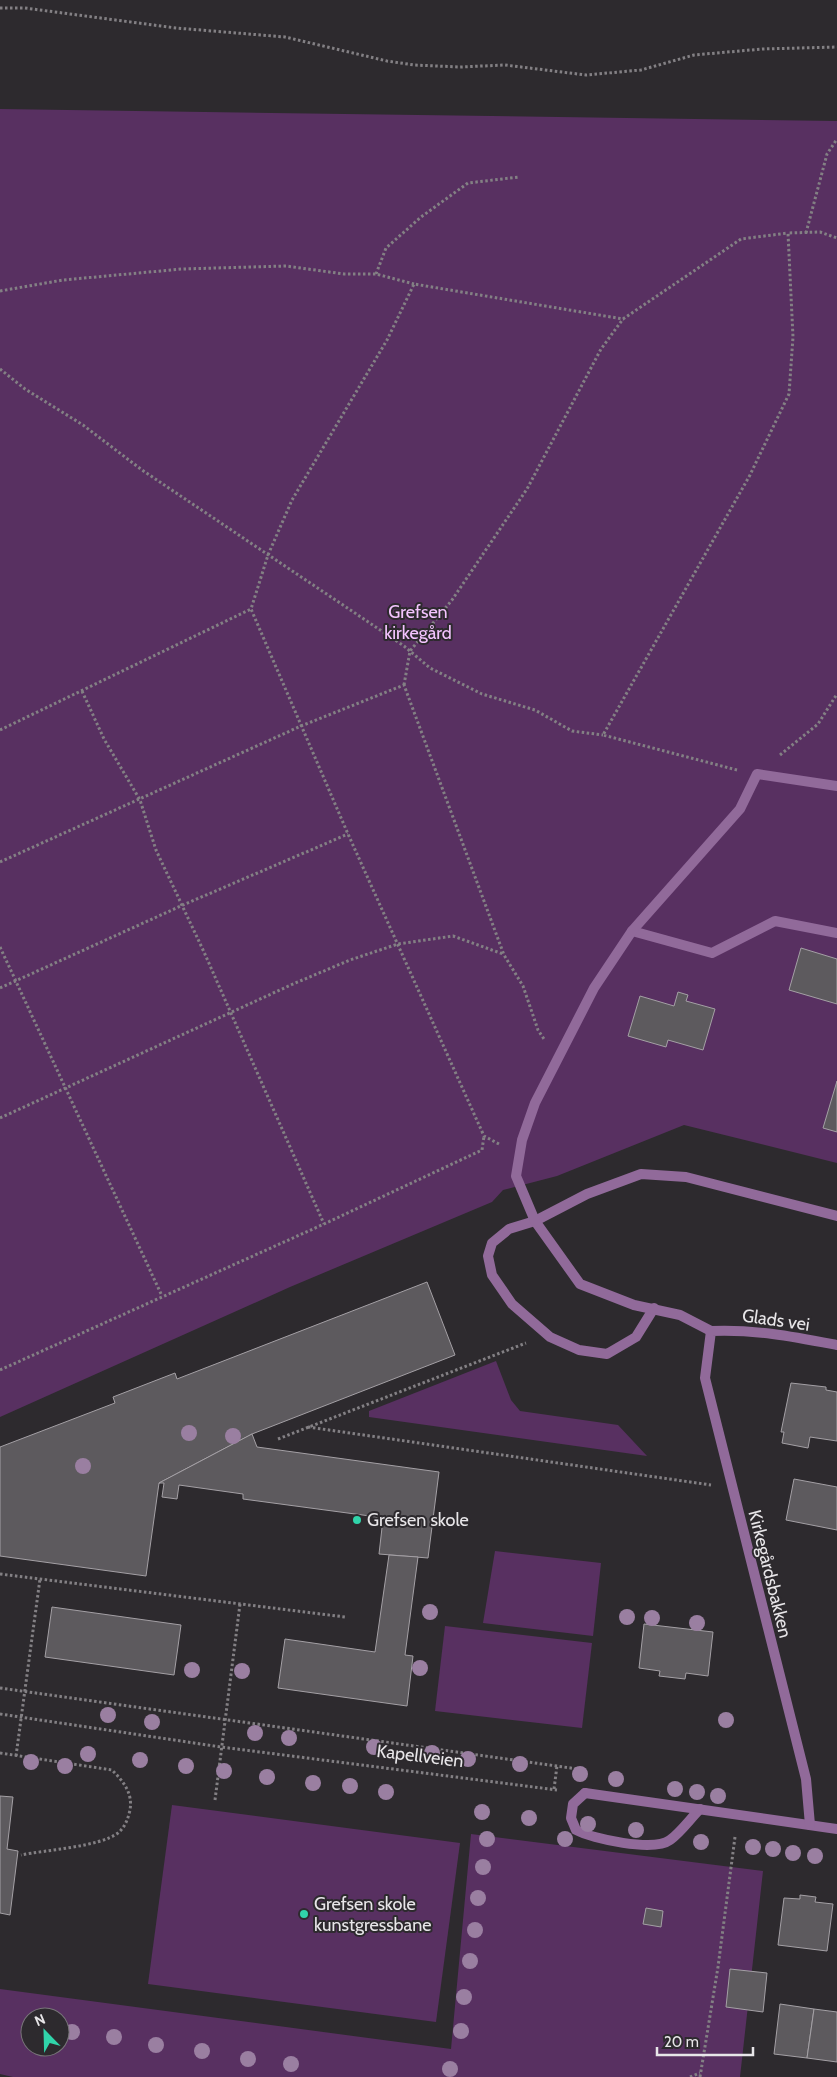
<svg xmlns="http://www.w3.org/2000/svg" width="837" height="2077" font-family="Cabin,sans-serif">
	<style>
		.green { fill: #583061; fill-rule: evenodd }
		.building { fill: #5d5a5e; stroke: #a4a0a5 }
		.lines { fill: none; stroke-linecap: round; stroke-linejoin: round }
		.path { stroke: #838084; stroke-width: 3; stroke-dasharray: 2.5 2.5; stroke-linecap: butt }
		.lane { stroke: #916a9a; stroke-width: 10 }
		.street { stroke: #916a9a; stroke-width: 10 }
		.tree { fill: #9a7fa1 }
		.poi-dot { fill: #30d4aa; stroke: #2d2a2e; stroke-width: 2 }
		.labels { text-anchor: middle; dominant-baseline: central; stroke-width: 4; stroke-linejoin: round; paint-order: stroke }
		.park-label { font-size: 18px; fill: #f4c4ff; stroke: #2d2a2e }
		.street-label { font-size: 18px; fill: #e8e6e9; stroke: #2d2a2e }
		.poi-label { font-size: 18px; fill: #e8e6e9; stroke: #2d2a2e; text-anchor: start }
	</style>
	<rect width="100%" height="100%" fill="#2d2a2e"/>
	<g class="green">
		<path d="M0,109L837,121V1163L684,1125L557,1176L503,1190L492,1202L290,1287L0,1417Z"/>
		<path d="M496,1361L511,1400L520,1411L618,1425L647,1456L369,1417V1411Z"/>
		<path d="M495,1551L601,1563L593,1636L483,1623Z"/>
		<path d="M445,1626L592,1643L582,1728L435,1711Z"/>
		<path d="M172,1805L460,1843L436,2022L148,1984Z"/>
		<path d="M471,1834L763,1871L740,2077H13L0,2074V1989L451,2049ZM30,2017H60V2047H30Z"/>
	</g>
	<g class="building">
		<path d="M801,948L837,959V1004L789,990Z"/>
		<path d="M678,992L688,995L686,1001L715,1009L703,1050L668,1040L666,1047L628,1036L640,996L674,1006Z"/>
		<path d="M837,1081V1132L823,1128Z"/>
		<path d="M427,1282L455,1355L252,1434L159,1483L146,1576L0,1556V1447L115,1403L113,1397L175,1373L177,1379Z"/>
		<path d="M791,1383L826,1387V1390L837,1392V1441L810,1437L808,1448L782,1443L784,1432H781Z"/>
		<path d="M252,1434L257,1447L439,1472L428,1558L379,1554L383,1519L370,1516L243,1499V1494L179,1485L177,1499L162,1497L164,1483H159Z"/>
		<path d="M794,1479L837,1487V1530L786,1520Z"/>
		<path d="M389,1555L418,1557L405,1655L413,1656L407,1706L278,1688L285,1639L375,1652Z"/>
		<path d="M52,1607L181,1625L174,1675L45,1657Z"/>
		<path d="M644,1624L713,1632L708,1676L686,1673L685,1679L659,1676L660,1671L639,1668Z"/>
		<path d="M0,1796L13,1797L7,1849L18,1851L10,1915L0,1913Z"/>
		<path d="M800,1895L816,1897L815,1902L833,1904L827,1951L778,1945L784,1898L800,1899Z"/>
		<path d="M646,1908L663,1911L661,1927L643,1924Z"/>
		<path d="M730,1969L767,1973L763,2012L726,2007Z"/>
		<path d="M780,2004L814,2009L807,2058L774,2054Z"/>
		<path d="M814,2009L837,2012V2062L807,2058Z"/>
	</g>
	<g class="lines">
		<g class="path">
			<path d="M0,8H25L176,28L285,37L387,61L414,65L460,67L505,65L586,75L641,70L694,55L762,49L837,47"/>
			<path d="M806,233L827,154L837,139"/>
			<path d="M376,274L386,248L421,217L468,183L519,177"/>
			<path d="M0,291L63,280L182,269L286,266L344,274H376L414,284"/>
			<path d="M0,369L25,389L83,425L142,470L404,646L430,668L482,694L535,710L572,731L603,735"/>
			<path d="M404,685L410,651L452,600L527,489L601,349L623,319"/>
			<path d="M82,691L104,739L140,800L156,850L204,952L324,1224"/>
			<path d="M0,730L251,609"/>
			<path d="M780,755L818,724L837,694"/>
			<path d="M737,770L603,735L750,475L789,394L793,337L788,233L820,232L837,238"/>
			<path d="M0,862L301,726L404,685L504,955L523,986L538,1030L544,1039"/>
			<path d="M0,947L162,1296"/>
			<path d="M0,988L183,905L348,834"/>
			<path d="M0,1118L293,984L350,960L398,944L453,936L503,954"/>
			<path d="M499,1144L484,1136L348,834L251,609L268,555L292,500L387,340L414,284L623,319L741,239L788,233"/>
			<path d="M0,1370L324,1224L482,1150L484,1136"/>
			<path d="M308,1427L711,1485"/>
			<path d="M278,1439L526,1343"/>
			<path d="M0,1574L345,1617"/>
			<path d="M0,1688L585,1770"/>
			<path d="M0,1714L221,1747L557,1790"/>
			<path d="M0,1753L112,1770C123,1781 133,1793 130,1810C128,1819 125,1827 118,1833C99,1847 45,1850 21,1855"/>
			<path d="M16,1756L40,1579"/>
			<path d="M554,1789L557,1766"/>
			<path d="M215,1800L240,1604"/>
			<path d="M690,2077L700,2073"/>
			<path d="M700,2077L718,1967L735,1837"/>
		</g>
		<g class="lane">
			<path d="M632,931L712,953L775,921L837,933"/>
			<path d="M654,1308L636,1337L607,1354L579,1350L550,1337L512,1304L492,1275L488,1256L492,1243L509,1229L535,1221L587,1194L641,1174L686,1177L837,1216"/>
			<path d="M711,1331L680,1315L634,1305L580,1284L535,1221L516,1176L522,1140L535,1103L594,988L632,931L740,809L757,774L837,786"/>
			<path d="M585,1793L573,1804L571,1818L576,1830C592,1839 654,1852 670,1840C681,1832 690,1819 700,1809"/>
		</g>
		<g class="street">
			<path d="M585,1793L837,1829"/>
			<path d="M810,1825L806,1779L705,1378L711,1331C755,1329 795,1337 837,1345"/>
		</g>
	</g>
	<g class="tree">
		<circle cx="189" cy="1433" r="8"/>
		<circle cx="233" cy="1436" r="8"/>
		<circle cx="83" cy="1466" r="8"/>
		<circle cx="430" cy="1612" r="8"/>
		<circle cx="627" cy="1617" r="8"/>
		<circle cx="652" cy="1618" r="8"/>
		<circle cx="697" cy="1623" r="8"/>
		<circle cx="420" cy="1668" r="8"/>
		<circle cx="192" cy="1670" r="8"/>
		<circle cx="242" cy="1671" r="8"/>
		<circle cx="108" cy="1715" r="8"/>
		<circle cx="726" cy="1720" r="8"/>
		<circle cx="152" cy="1722" r="8"/>
		<circle cx="255" cy="1733" r="8"/>
		<circle cx="289" cy="1738" r="8"/>
		<circle cx="374" cy="1747" r="8"/>
		<circle cx="432" cy="1753" r="8"/>
		<circle cx="88" cy="1754" r="8"/>
		<circle cx="468" cy="1759" r="8"/>
		<circle cx="140" cy="1760" r="8"/>
		<circle cx="31" cy="1762" r="8"/>
		<circle cx="520" cy="1764" r="8"/>
		<circle cx="65" cy="1766" r="8"/>
		<circle cx="186" cy="1766" r="8"/>
		<circle cx="224" cy="1771" r="8"/>
		<circle cx="580" cy="1774" r="8"/>
		<circle cx="267" cy="1777" r="8"/>
		<circle cx="616" cy="1779" r="8"/>
		<circle cx="313" cy="1783" r="8"/>
		<circle cx="350" cy="1786" r="8"/>
		<circle cx="675" cy="1789" r="8"/>
		<circle cx="386" cy="1792" r="8"/>
		<circle cx="697" cy="1792" r="8"/>
		<circle cx="718" cy="1796" r="8"/>
		<circle cx="482" cy="1812" r="8"/>
		<circle cx="529" cy="1818" r="8"/>
		<circle cx="588" cy="1824" r="8"/>
		<circle cx="636" cy="1830" r="8"/>
		<circle cx="487" cy="1839" r="8"/>
		<circle cx="565" cy="1839" r="8"/>
		<circle cx="701" cy="1842" r="8"/>
		<circle cx="753" cy="1847" r="8"/>
		<circle cx="773" cy="1849" r="8"/>
		<circle cx="793" cy="1853" r="8"/>
		<circle cx="815" cy="1856" r="8"/>
		<circle cx="483" cy="1867" r="8"/>
		<circle cx="478" cy="1898" r="8"/>
		<circle cx="475" cy="1930" r="8"/>
		<circle cx="470" cy="1961" r="8"/>
		<circle cx="464" cy="1997" r="8"/>
		<circle cx="461" cy="2031" r="8"/>
		<circle cx="72" cy="2032" r="8"/>
		<circle cx="114" cy="2037" r="8"/>
		<circle cx="156" cy="2045" r="8"/>
		<circle cx="202" cy="2051" r="8"/>
		<circle cx="248" cy="2059" r="8"/>
		<circle cx="291" cy="2064" r="8"/>
		<circle cx="450" cy="2069" r="8"/>
	</g>
	<g class="poi-dot">
		<circle cx="357" cy="1520" r="5"/>
		<circle cx="304" cy="1914" r="5"/>
	</g>
	<g class="labels">
		<g class="park-label">
			<text x="418" y="612">Grefsen<tspan x="418" dy="21">kirkegård</tspan></text>
		</g>
		<g class="street-label">
			<text transform="translate(776 1320) rotate(8)">Glads vei</text>
			<text transform="translate(770 1574) rotate(76)">Kirkegårdsbakken</text>
			<text transform="translate(420 1756) rotate(7)">Kapellveien</text>
		</g>
		<g class="poi-label">
			<text x="367" y="1520">Grefsen skole</text>
			<text x="314" y="1904">Grefsen skole<tspan x="314" dy="21">kunstgressbane</tspan></text>
		</g>
	</g>
	<g transform="translate(45 2032) rotate(337)"><circle r="24" fill="#2d2a2e" stroke="#787579"/>
	<path d="M0-4L9 19L0 12L-9 19Z" fill="#30d4aa"/>
	<text y="-8" font-size="14" font-weight="bold" text-anchor="middle" fill="#e8e6e9">N</text>
	</g>
	<path d="M657 2047v8h96v-8" fill="none" stroke="#e8e6e9" stroke-width="2.5"/>
	<text x="664" y="2047" font-size="15" fill="#e8e6e9" stroke="#2d2a2e" stroke-width="4" paint-order="stroke">20 m</text>
</svg>
